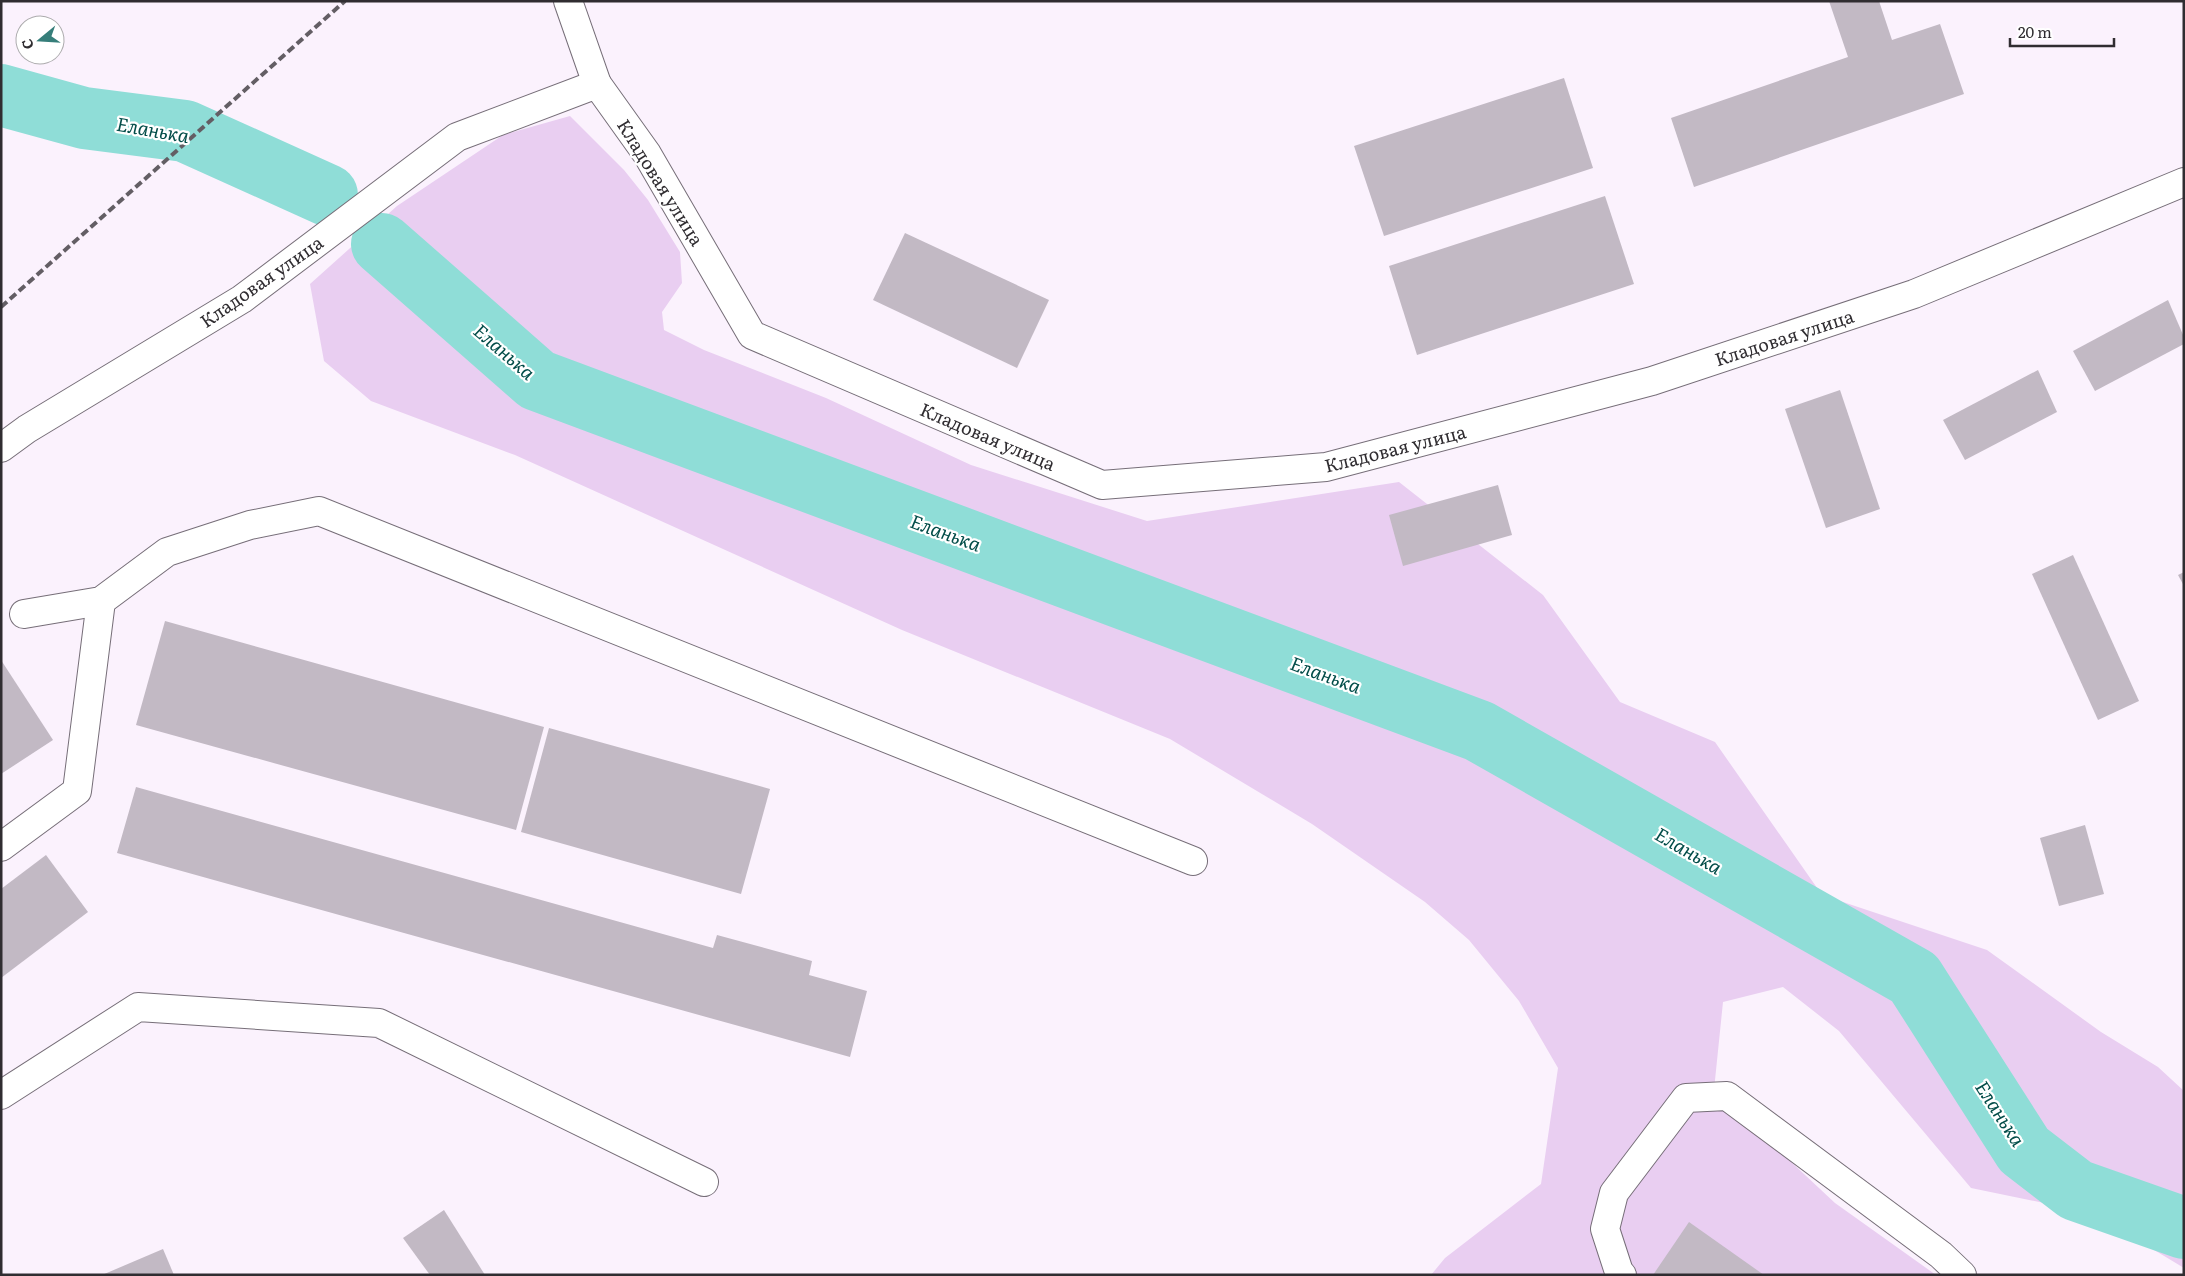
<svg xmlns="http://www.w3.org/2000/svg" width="2185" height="1276" font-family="Literata,serif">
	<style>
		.green { fill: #e9cef1 }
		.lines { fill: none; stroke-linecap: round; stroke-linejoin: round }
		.river { stroke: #8fddd7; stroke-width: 62 }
		.building { fill: #c2b9c4 }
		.minor-casing { stroke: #766e78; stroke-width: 30 }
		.minor { stroke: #fff; stroke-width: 28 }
		.rail { stroke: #635e64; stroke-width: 4; stroke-dasharray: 8 4; stroke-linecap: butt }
		.labels { text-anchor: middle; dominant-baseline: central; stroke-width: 4.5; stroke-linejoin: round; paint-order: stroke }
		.street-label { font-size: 18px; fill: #302d31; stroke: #fff }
		.water-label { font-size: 19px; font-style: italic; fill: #034d49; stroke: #fff }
	</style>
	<rect width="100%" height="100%" fill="#fbf2fd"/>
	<path class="green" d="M570,116L624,170L648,200L680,252L682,283L662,312L664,330L704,350L826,398L971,465L1147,521L1399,482L1543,595L1620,702L1715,742L1822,895L1987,950L2101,1032L2158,1067L2184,1091V1268L2093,1213L1971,1188L1839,1031L1783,987L1723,1002L1714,1090L1835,1203L1936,1275H1431L1445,1258L1541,1184L1558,1068L1519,1001L1469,940L1425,902L1312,824L1170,739L902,630L515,455L371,401L324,361L310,284L397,206L503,135Z"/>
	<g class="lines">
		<g class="river">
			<path d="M1,95L84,118L185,131L327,195"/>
			<path d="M382,244L537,380L1479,731L1914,978L2024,1150L2076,1190L2184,1228"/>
		</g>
	</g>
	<g class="building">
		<path d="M1829,1H1879L1892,40L1940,24L1964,94L1694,187L1671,118L1848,57Z"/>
		<path d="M1564,78L1593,168L1384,236L1354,146Z"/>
		<path d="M1605,196L1634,284L1417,355L1389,266Z"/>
		<path d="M905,233L1049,300L1017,368L873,300Z"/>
		<path d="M2168,300L2184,337V344L2095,391L2073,351Z"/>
		<path d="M2038,370L2057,412L1965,460L1943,420Z"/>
		<path d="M1840,390L1880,509L1826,528L1785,409Z"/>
		<path d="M1498,485L1512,535L1403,566L1389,515Z"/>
		<path d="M2073,555L2139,701L2098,720L2032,574Z"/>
		<path d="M2184,572V586L2178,575Z"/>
		<path d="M165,621L544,727L516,830L136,725Z"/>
		<path d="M1,660L53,740L1,774Z"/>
		<path d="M549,728L770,789L741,894L521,832Z"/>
		<path d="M136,787L713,948L717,935L812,961L809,975L867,991L850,1057L117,853Z"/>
		<path d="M2085,825L2104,894L2059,906L2040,838Z"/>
		<path d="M46,855L88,912L1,978V889Z"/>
		<path d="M444,1210L485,1275H430L403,1238Z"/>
		<path d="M1689,1222L1764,1275H1653Z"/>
		<path d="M163,1249L174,1275H102Z"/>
	</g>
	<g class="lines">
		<g class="minor-casing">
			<g id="minor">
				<path d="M568,1L597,84"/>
				<path d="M1,448L27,429L242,299L457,137L597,84L647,154L752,335L1102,485L1326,467L1652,381L1914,294L2184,182"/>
				<path d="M24,614L101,601L167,552L250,525L319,511L1193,861"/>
				<path d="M1,847L77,791L101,601"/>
				<path d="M1,1095L138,1007L379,1023L704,1182"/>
				<path d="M1622,1275L1619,1272L1605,1229L1614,1193L1686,1098L1727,1096L1941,1255L1962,1275"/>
			</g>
		</g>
		<use href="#minor" class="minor"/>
		<path class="rail" d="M1,307L345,1"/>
	</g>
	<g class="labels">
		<g class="street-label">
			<text transform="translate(661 182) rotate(58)">Кладовая улица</text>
			<text transform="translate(261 281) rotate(-35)">Кладовая улица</text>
			<text transform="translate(1784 337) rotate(-18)">Кладовая улица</text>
			<text transform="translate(988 436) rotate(23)">Кладовая улица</text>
			<text transform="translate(1395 448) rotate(-14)">Кладовая улица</text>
		</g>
		<g class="water-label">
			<text transform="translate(153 129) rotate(10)">Еланька</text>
			<text transform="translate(505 351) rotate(41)">Еланька</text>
			<text transform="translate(946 532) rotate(20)">Еланька</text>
			<text transform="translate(1326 674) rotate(20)">Еланька</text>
			<text transform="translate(1689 850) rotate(30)">Еланька</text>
			<text transform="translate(2001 1113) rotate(57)">Еланька</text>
		</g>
	</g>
	<rect width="2185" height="1276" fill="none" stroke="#302d31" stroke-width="5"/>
	<g transform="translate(40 40) rotate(252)"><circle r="24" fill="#ffffff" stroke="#acabad"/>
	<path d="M0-4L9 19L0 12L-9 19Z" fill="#367e7a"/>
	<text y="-8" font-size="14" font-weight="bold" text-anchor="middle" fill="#302d31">С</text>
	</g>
	<path d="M2010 38v8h104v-8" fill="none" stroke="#302d31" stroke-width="2.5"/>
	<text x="2018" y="38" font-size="15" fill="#302d31" stroke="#ffffff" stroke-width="4" paint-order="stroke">20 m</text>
</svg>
